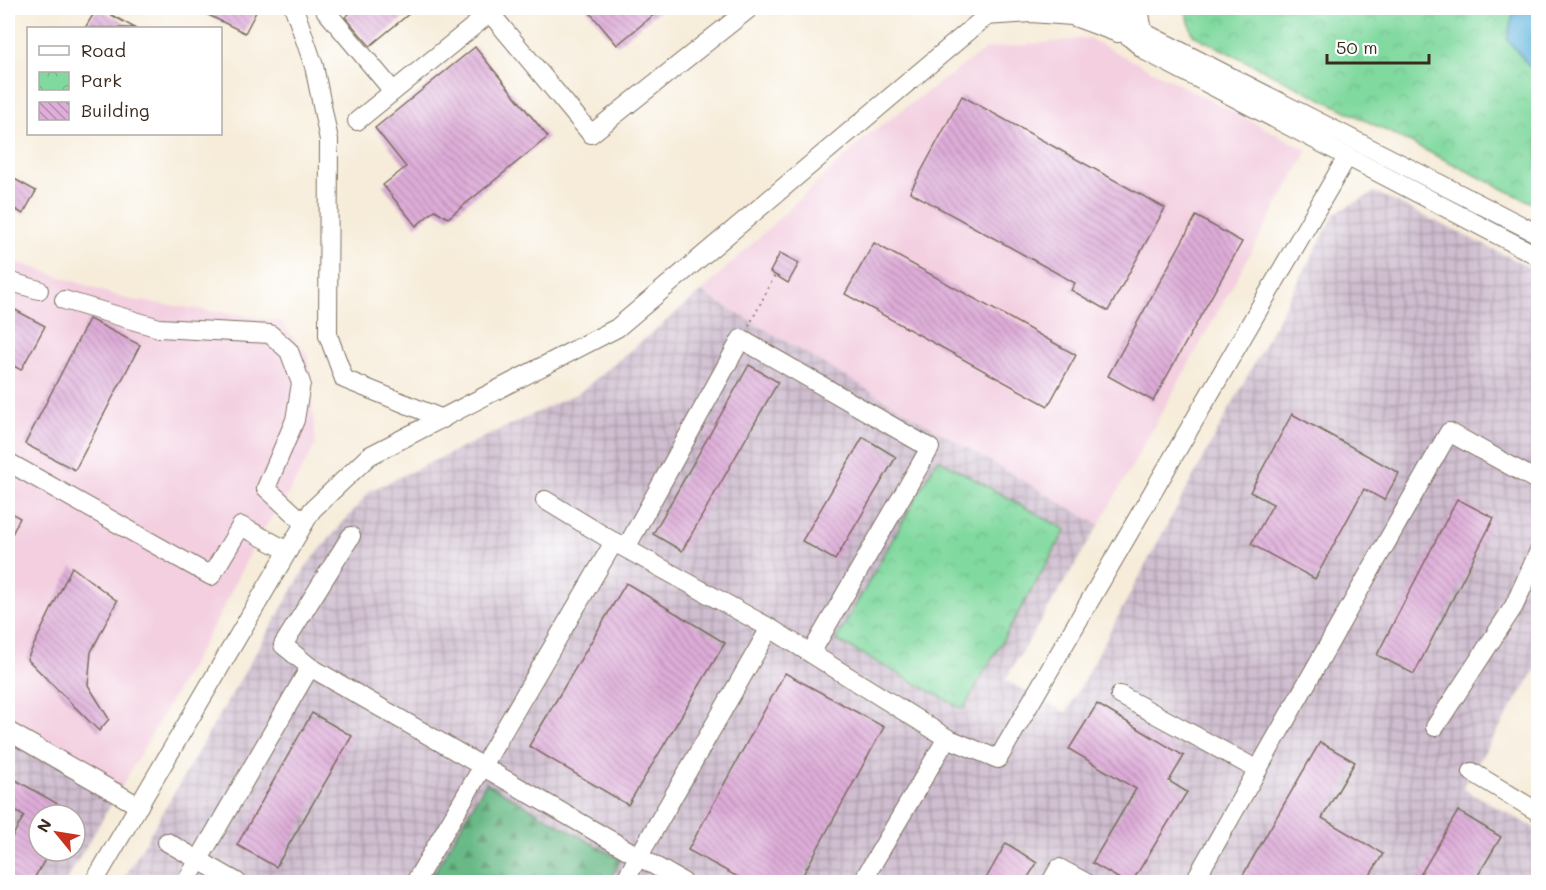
<svg xmlns="http://www.w3.org/2000/svg" width="1546" height="890" font-family="Mali,sans-serif">
	<style>
		.built { fill: #f3cfe0 }
		.industrial { fill: url(#industrial-grid); fill-rule: evenodd }
		.forest { fill: url(#forest-firs); stroke: #527252; stroke-width: 1.5 }
		.park { fill: url(#park-crowns); stroke: #5e825e; stroke-width: 1.5 }
		.water { fill: #62b5de; stroke: #4e707e; stroke-width: 1.5 }
		.building { fill: url(#building-back-hatch) }
		.lines { fill: none; stroke-linecap: round; stroke-linejoin: round }
		.minor-casing { stroke: #7c6e5f; stroke-width: 20 }
		.path { stroke: #7c6e5f; stroke-width: 2; stroke-dasharray: 1.5 4.5; stroke-linecap: butt }
		.minor { stroke: #fff; stroke-width: 18 }
	</style>
	<defs>
		<pattern id="industrial-grid" width="8" height="8" patternUnits="userSpaceOnUse" patternTransform="scale(1.5)"><rect width="8" height="8" fill="#cfbdcf"/><path d="M0 4h8M4 0v8" fill="none" stroke="#a99aa7"/></pattern>
		<pattern id="forest-firs" width="22" height="20" patternUnits="userSpaceOnUse" patternTransform="scale(1.5)"><rect width="22" height="20" fill="#68b986"/><path d="M5 1l3.5 6h-7zM16 11l3.5 6h-7z" fill="#57976d"/></pattern>
		<pattern id="park-crowns" width="20" height="18" patternUnits="userSpaceOnUse" patternTransform="scale(1.5)"><rect width="20" height="18" fill="#80d99f"/><path d="M2 6a3 3 0 1 1 6 0M12 15a3 3 0 1 1 6 0" fill="none" stroke="#70ba88"/></pattern>
		<pattern id="building-back-hatch" width="6" height="6" patternUnits="userSpaceOnUse" patternTransform="scale(1.5)"><rect width="6" height="6" fill="#deadd9"/><path d="M-1 5l2 2M0 0l6 6M5-1l2 2" fill="none" stroke="#b58daf"/></pattern>
	</defs>
	<rect width="100%" height="100%" fill="#fff"/>
	<filter id="ink" filterUnits="userSpaceOnUse"><feTurbulence type="fractalNoise" baseFrequency=".0167" numOctaves="2"/><feDisplacementMap in="SourceGraphic" scale="12" xChannelSelector="R" yChannelSelector="G"/><feConvolveMatrix kernelMatrix="1 2 1 2 8 2 1 2 1" color-interpolation-filters="sRGB"/></filter>
	<filter id="wash" filterUnits="userSpaceOnUse"><feTurbulence type="fractalNoise" baseFrequency=".008" numOctaves="4" result="noise"/><feDisplacementMap in="SourceGraphic" scale="24" xChannelSelector="R" yChannelSelector="G"/><feGaussianBlur stdDeviation="1.35" result="paint"/><feColorMatrix in="noise" values="0 0 0 0 0 0 0 0 0 0 0 0 0 0 0 0 0 1.4 0 .05"/><feComposite in="paint" operator="in"/></filter>
	<g filter="url(#wash)">
		<rect width="100%" height="100%" fill="#f6ecd9"/>
		<g class="built">
			<path d="M1088,38L1308,150L1099,525L701,292L869,134L986,49Z"/>
			<path d="M8,259L126,299L281,321L308,356L316,444L283,503L259,535L220,614L122,786L8,723Z"/>
		</g>
		<g class="industrial">
			<path d="M1375,192L1538,271V670L1536,669L1462,788L1538,830V882H122L307,565L370,491L580,392L701,292L1099,525L1005,680L1066,713L1335,213Z"/>
			<path d="M8,723L122,786L65,882H8ZM39,815H75V851H39Z"/>
		</g>
		<path class="forest" d="M486,783L621,860L608,882H429Z"/>
		<g class="park">
			<path d="M1185,8H1538V206L1193,35Z"/>
			<path d="M938,459L1066,530L963,709L836,640Z"/>
		</g>
		<path class="water" d="M1511,8H1538V77L1507,39L1514,11Z"/>
		<g id="blocks">
			<g class="building">
				<path d="M97,8H99L135,28H85Z"/>
				<path d="M194,8H258L245,33Z"/>
				<path d="M357,8H416L370,46L345,17Z"/>
				<path d="M586,8H662L617,45Z"/>
				<path d="M475,47L548,137L448,218L435,210L416,226L383,185L406,167L375,128Z"/>
				<path d="M962,96L1165,208L1108,311L1071,290L1075,283L910,192Z"/>
				<path d="M11,177L36,191L23,214L8,205V184Z"/>
				<path d="M1196,216L1242,242L1153,401L1108,376Z"/>
				<path d="M874,243L1076,355L1048,406L845,294Z"/>
				<path d="M780,253L799,263L788,283L770,272Z"/>
				<path d="M8,306L45,326L21,370L8,363Z"/>
				<path d="M89,319L140,345L75,470L25,444Z"/>
				<path d="M749,365L778,382L682,551L653,534Z"/>
				<path d="M1292,414L1399,473L1384,500L1364,489L1315,579L1251,544L1273,504L1250,492Z"/>
				<path d="M863,437L896,457L835,560L802,541Z"/>
				<path d="M1457,499L1494,518L1414,674L1377,655Z"/>
				<path d="M8,511L20,518L8,542Z"/>
				<path d="M72,567L117,601L91,652L88,685L109,719L99,731L27,659Z"/>
				<path d="M626,583L725,643L628,805L529,746Z"/>
				<path d="M785,673L884,727L799,882H747L688,850Z"/>
				<path d="M1097,704L1184,756L1169,781L1187,792L1132,882H1125L1092,863L1136,789L1069,749Z"/>
				<path d="M312,713L352,736L276,867L237,845Z"/>
				<path d="M1320,742L1355,762L1322,818L1383,854L1366,882H1239Z"/>
				<path d="M14,779L77,815H39V851H50L32,882H8V844L24,816L8,807V791Z"/>
				<path d="M1458,811L1501,837L1474,882H1416Z"/>
				<path d="M1006,843L1037,863L1025,882H984Z"/>
			</g>
		</g>
	</g>
	<g filter="url(#ink)">
		<use href="#blocks" fill-opacity="0" stroke="#7c6e5f" stroke-width="1.5"/>
		<g class="lines">
			<g class="minor-casing">
				<g id="minor">
					<path d="M294,8L314,66L329,140L328,335L344,379L443,419"/>
					<path d="M328,8L325,10L393,91"/>
					<path d="M486,8L591,134L750,8"/>
					<path d="M1095,8L1147,52L1538,256"/>
					<path d="M1113,8L1143,32L1538,234"/>
					<path d="M1139,8L1143,32"/>
					<path d="M985,16L1031,13L1072,16L1118,33"/>
					<path d="M357,121L496,8"/>
					<path d="M8,281L39,290"/>
					<path d="M64,300L159,328L270,334L289,351L301,383L295,420L266,488L304,523"/>
					<path d="M8,462L211,576L241,526L288,551"/>
					<path d="M545,500L614,542L770,628L947,738L998,759L1347,157"/>
					<path d="M351,536L283,645L310,667L683,882"/>
					<path d="M626,548L741,339L930,448L811,653"/>
					<path d="M1120,695L1258,770"/>
					<path d="M1435,727L1514,606L1538,553"/>
					<path d="M8,731L139,806"/>
					<path d="M1472,772L1538,812"/>
					<path d="M167,842L237,882"/>
					<path d="M94,882L312,510L369,456L617,328L996,8"/>
					<path d="M186,882L310,667"/>
					<path d="M415,882L614,542"/>
					<path d="M624,882L770,628"/>
					<path d="M862,882L947,738"/>
					<path d="M1051,882L1059,868L1085,882"/>
					<path d="M1194,882L1449,432L1538,481"/>
				</g>
			</g>
			<path class="path" d="M749,326L775,275"/>
			<use href="#minor" class="minor"/>
		</g>
	</g>
	<rect width="1546" height="890" fill="none" stroke="#fff" stroke-width="30"/>
	<rect x="27" y="27" width="195" height="108" fill="#ffffff" stroke="#b1aaa5" stroke-width="1.5"/>
	<rect x="39" y="46" width="30" height="9" fill="#ffffff" stroke="#b1aaa5" stroke-width="1.5"/>
	<text x="81" y="57" font-size="18" fill="#3b2a1e">Road</text>
	<rect x="39" y="72" width="30" height="18" fill="url(#park-crowns)" stroke="#b1aaa5" stroke-width="1.5"/>
	<text x="81" y="87" font-size="18" fill="#3b2a1e">Park</text>
	<rect x="39" y="102" width="30" height="18" fill="url(#building-back-hatch)" stroke="#b1aaa5" stroke-width="1.5"/>
	<text x="81" y="117" font-size="18" fill="#3b2a1e">Building</text>
	<g transform="translate(57 833) rotate(300)"><circle r="28" fill="#ffffff" stroke="#b1aaa5" stroke-width="1.5"/>
	<path d="M0-4.5L10 22L0 15L-10 22Z" fill="#c8321e"/>
	<text y="-9" font-size="16" font-weight="bold" text-anchor="middle" fill="#3b2a1e">N</text>
	</g>
	<path d="M1327 54v9h102v-9" fill="none" stroke="#3b2a1e" stroke-width="3"/>
	<text x="1336" y="54" font-size="18" fill="#3b2a1e" stroke="#ffffff" stroke-width="4.5" paint-order="stroke">50 m</text>
</svg>
